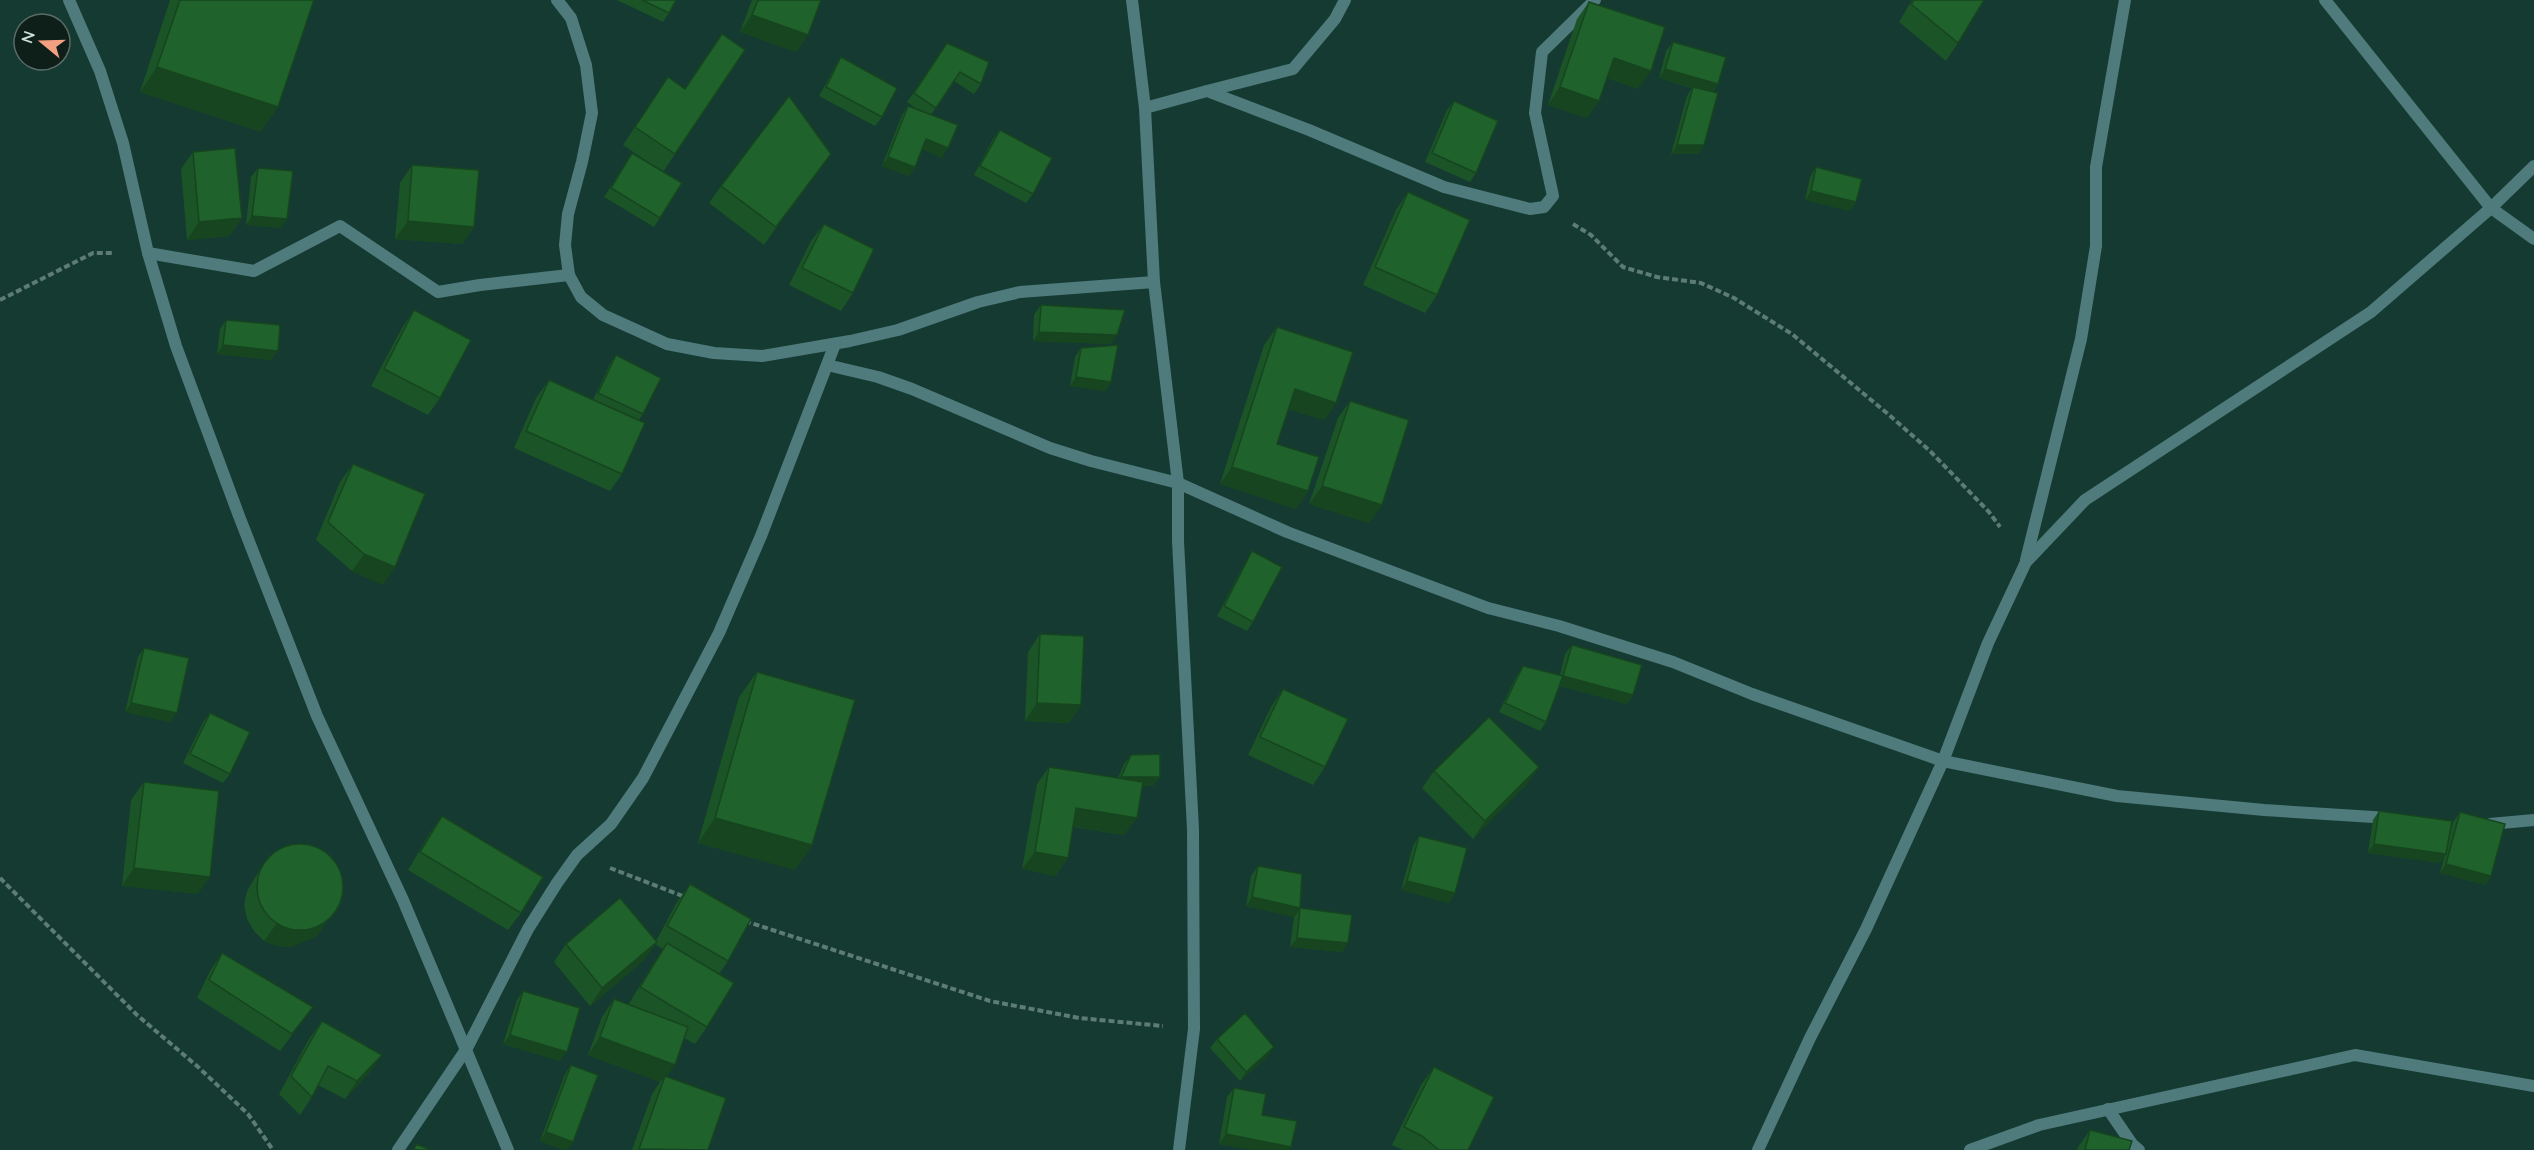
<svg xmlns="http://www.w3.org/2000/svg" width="2534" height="1150" font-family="Quicksand,sans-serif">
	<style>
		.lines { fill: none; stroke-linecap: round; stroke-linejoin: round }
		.path { stroke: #5d7c74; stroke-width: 4; stroke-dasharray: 6 3; stroke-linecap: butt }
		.street { stroke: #4f7b7d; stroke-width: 12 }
		.wall { fill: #1b5426 }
		.shaded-wall { fill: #16451f }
		.building { fill: #1f622c; stroke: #16451f; stroke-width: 1.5 }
	</style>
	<rect width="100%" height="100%" fill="#153a31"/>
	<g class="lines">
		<g class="path">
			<path d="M1573,224L1591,235L1623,267L1657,277L1701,283L1734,298L1792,334L1888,414L1930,451L1989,512L2000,527"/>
			<path d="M0,300L93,253H114"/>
			<path d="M610,868L685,897"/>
			<path d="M0,878L137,1015L197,1066L248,1114L273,1150"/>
			<path d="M745,921L990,1001L1079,1018L1163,1026"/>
		</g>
		<g class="street">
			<path d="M69,0L100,71L123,143L148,253L176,346L239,516L317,716L403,900L508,1150"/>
			<path d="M557,0L571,18L586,65L592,113L582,162L568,214L565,245L569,275L581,297L603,315L667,344L714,353L762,356L850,341L898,330L978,302L1020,292L1154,282"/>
			<path d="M1132,0L1145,108L1154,282L1178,483V541L1193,829L1194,1029L1179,1150"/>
			<path d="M2325,0L2491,208L2534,239"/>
			<path d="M1207,91L1293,69L1335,19L1345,0"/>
			<path d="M1145,108L1207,91L1309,130L1444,187L1530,209L1544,207L1553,196L1535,113L1542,52L1595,0"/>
			<path d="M148,253L254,271L340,226L438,292L480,285L569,275"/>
			<path d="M827,365L878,377L912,389L1050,448L1091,461L1178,483L1287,532L1488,608L1559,626L1673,662L1752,694L1943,761L2117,796L2264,810L2389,818"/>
			<path d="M2026,560L2081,339L2096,246V167L2125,0"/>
			<path d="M2490,824L2534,820"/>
			<path d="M2108,1109L2132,1144L2139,1150"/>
			<path d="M398,1150L467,1048L528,929L557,883L577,855L611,824L643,778L719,633L761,536L835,344"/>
			<path d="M1758,1150L1810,1038L1866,929L1943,761L1988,643L2026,562L2085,500L2371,312L2491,208L2534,166"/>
			<path d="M1970,1150L2039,1125L2355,1055L2534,1086"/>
		</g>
	</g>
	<g class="wall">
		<path d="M170,0H314L261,132L140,92Z"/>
		<path d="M617,0H676L669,13L663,22Z"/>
		<path d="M752,0H821L808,35L796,52L740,32Z"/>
		<path d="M1912,0H1984L1958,43L1946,61L1899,22Z"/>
		<path d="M1589,2L1638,89L1607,78L1599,101L1587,118L1548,105L1577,19Z"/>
		<path d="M722,34L675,154L663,172L623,145L668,77L685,89Z"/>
		<path d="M1673,42L1718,84L1713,92L1698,154H1671L1687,96L1692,88L1659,78L1666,51Z"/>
		<path d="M947,43L981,84L974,94L954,81L931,115L942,158L922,149L909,176L882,166L902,115L908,106L918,110L907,102Z"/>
		<path d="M841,57L882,117L875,126L819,96L835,67Z"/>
		<path d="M1454,101L1476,173L1470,182L1425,162L1447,110Z"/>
		<path d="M1000,130L1033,194L1026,203L974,175L993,139Z"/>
		<path d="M193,152L242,218L229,236L187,240L181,169Z"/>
		<path d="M632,153L660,218L654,227L604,197Z"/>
		<path d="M831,154L764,245L709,203L721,186Z"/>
		<path d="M412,165L474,227L462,244L395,239L400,183Z"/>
		<path d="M1816,167L1856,202L1850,211L1805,200L1810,177Z"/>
		<path d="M258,168L287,219L281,228L246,225L251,177Z"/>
		<path d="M1408,192L1437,295L1425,313L1363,285L1396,210Z"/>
		<path d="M824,224L853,293L841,311L789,285L811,241Z"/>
		<path d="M1041,305L1111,344L1033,341L1034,315Z"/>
		<path d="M414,310L440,398L428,415L371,386L402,328Z"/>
		<path d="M226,320L271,360L217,354L220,329Z"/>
		<path d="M1277,327L1336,403L1324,420L1288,409L1277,444L1308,491L1296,509L1220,484L1264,345Z"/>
		<path d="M1081,348L1111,382L1105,391L1070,386L1075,357Z"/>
		<path d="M616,355L643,414L639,420L622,474L610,491L514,448L536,398L549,380L593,400L610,364Z"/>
		<path d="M1350,401L1382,505L1369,523L1309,504L1338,418Z"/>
		<path d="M353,464L383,585L352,571L316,540L340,482Z"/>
		<path d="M1252,551L1253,622L1247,631L1217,616L1246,561Z"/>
		<path d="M1040,634L1081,705L1069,723L1025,721L1028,652Z"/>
		<path d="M1572,645L1633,695L1627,704L1560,686L1546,722L1540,731L1499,712L1517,675L1523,666L1560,675L1565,654Z"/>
		<path d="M144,648L170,722L125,712L138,657Z"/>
		<path d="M757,672L812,845L795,870L698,843L739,697Z"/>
		<path d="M1283,689L1325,767L1313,785L1248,755L1271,707Z"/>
		<path d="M210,713L230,774L223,783L183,763L203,722Z"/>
		<path d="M1131,755L1153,786H1142L1124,835L1073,827L1068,858L1055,876L1022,869L1037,784L1049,767L1118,778L1124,764Z"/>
		<path d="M1539,767L1526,785L1473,839L1422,788L1434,771Z"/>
		<path d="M144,782L198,894L122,886L131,800Z"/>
		<path d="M2379,811L2448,840L2453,822L2460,812L2491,876L2485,885L2440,873L2444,857L2440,863L2368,853L2373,820Z"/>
		<path d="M442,816L521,913L508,930L408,870L430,833Z"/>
		<path d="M1419,836L1455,893L1449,903L1401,890L1413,846Z"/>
		<path d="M266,861L317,936L291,947L278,946L264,941L254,931L247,919L244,905L247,891L254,879Z"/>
		<path d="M1258,866L1294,917L1246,906L1251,876Z"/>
		<path d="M690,884L728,961L719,974L707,1027L695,1044L684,1038L667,1077L708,1150H632L652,1094L660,1082L588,1055L602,1017L614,999L628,1005L655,961L663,949L655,944L644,960L590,1006L554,962L566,944L656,941L677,902Z"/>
		<path d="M1300,908L1348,943L1342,952L1290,947L1294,917Z"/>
		<path d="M222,953L313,1007L280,1051L197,998L210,971Z"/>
		<path d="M523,991L560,1061L503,1044L517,1000Z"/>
		<path d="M322,1021L370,1072L345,1099L318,1085L312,1097L300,1115L279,1094L309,1039Z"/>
		<path d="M1217,1039L1268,1056L1240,1081L1210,1048Z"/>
		<path d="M571,1065L573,1142L567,1150H564L540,1141L565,1074Z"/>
		<path d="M1434,1067L1468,1150H1403L1392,1145L1421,1085Z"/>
		<path d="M1234,1088L1262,1115L1289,1150H1253L1219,1144L1227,1097Z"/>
		<path d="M2090,1130L2129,1150H2077L2078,1147Z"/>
	</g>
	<g class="shaded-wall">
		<path d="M752,15L808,35L796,52L740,32Z"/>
		<path d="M1614,58L1651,71L1638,89L1602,76Z"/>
		<path d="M157,67L278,107L261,132L140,92Z"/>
		<path d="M1665,69L1718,84L1712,93L1659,78Z"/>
		<path d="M1560,87L1599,101L1587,118L1548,105Z"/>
		<path d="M926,139L948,148L942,158L919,148Z"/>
		<path d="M1677,145H1704L1698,154H1671Z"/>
		<path d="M831,154L819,171L764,245L776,227Z"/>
		<path d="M888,157L915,167L909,176L882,166Z"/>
		<path d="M1811,191L1856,202L1850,211L1805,200Z"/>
		<path d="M252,216L287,219L281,228L246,225Z"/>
		<path d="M242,218L229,236L187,240L199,222Z"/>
		<path d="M408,221L474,227L462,244L395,239Z"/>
		<path d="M1039,332L1117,335L1111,344L1033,341Z"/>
		<path d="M223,345L278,351L271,360L217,354Z"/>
		<path d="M1076,377L1111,382L1105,391L1070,386Z"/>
		<path d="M1295,389L1336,403L1324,420L1282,407Z"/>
		<path d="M1232,467L1308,491L1296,509L1220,484Z"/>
		<path d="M1322,486L1382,505L1369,523L1309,504Z"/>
		<path d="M364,554L395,567L383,585L352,571Z"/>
		<path d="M1563,676L1633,695L1627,704L1557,685Z"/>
		<path d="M131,703L177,713L170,722L125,712Z"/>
		<path d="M1037,703L1081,705L1069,723L1025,721Z"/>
		<path d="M1539,767L1526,785L1473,839L1485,821Z"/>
		<path d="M1121,777H1160L1153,786H1115Z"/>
		<path d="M1076,808L1137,818L1124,835L1064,825Z"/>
		<path d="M715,818L812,845L795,870L698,843Z"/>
		<path d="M2374,844L2446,854L2440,863L2368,853Z"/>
		<path d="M1035,852L1068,858L1055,876L1022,869Z"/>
		<path d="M2446,864L2491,876L2485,885L2440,873Z"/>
		<path d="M134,868L210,877L198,894L122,886Z"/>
		<path d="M1407,881L1455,893L1449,903L1401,890Z"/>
		<path d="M1252,897L1300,908L1294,917L1246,906Z"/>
		<path d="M337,907L317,936L291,947L278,946L264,941L277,923Z"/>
		<path d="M1297,938L1348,943L1342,952L1290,947Z"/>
		<path d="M657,942L644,960L590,1006L602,988Z"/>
		<path d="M510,1035L567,1052L560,1061L503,1044Z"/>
		<path d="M600,1037L675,1065L662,1083L665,1076L660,1082L588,1055Z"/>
		<path d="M1274,1047L1268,1056L1240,1081L1246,1072Z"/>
		<path d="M382,1055L370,1072L345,1099L357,1081Z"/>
		<path d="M546,1132L573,1142L567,1150H564L540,1141Z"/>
		<path d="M1226,1134L1291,1147L1289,1150H1253L1219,1144Z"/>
	</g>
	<g class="building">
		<path d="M180,0H314L278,107L157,67Z"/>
		<path d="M642,0H676L669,13Z"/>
		<path d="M758,0H821L808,35L752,15Z"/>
		<path d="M1914,0H1984L1958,43L1911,4Z"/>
		<path d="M1589,2L1665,27L1651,71L1614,58L1599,101L1560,87Z"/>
		<path d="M722,34L745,50L675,154L635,127L668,77L685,89Z"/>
		<path d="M1673,42L1726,57L1718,84L1665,69Z"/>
		<path d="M947,43L989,62L981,84L960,72L936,108L914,93Z"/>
		<path d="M841,57L897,88L882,117L826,87Z"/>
		<path d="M1693,87L1718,93L1704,145H1677Z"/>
		<path d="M789,96L831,154L776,227L721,186Z"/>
		<path d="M1454,101L1498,121L1476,173L1432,153Z"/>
		<path d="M908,106L958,125L948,148L926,139L915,167L888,157Z"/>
		<path d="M1000,130L1052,158L1033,194L980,166Z"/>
		<path d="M235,148L242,218L199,222L193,152Z"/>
		<path d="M632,153L682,183L660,218L611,188Z"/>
		<path d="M412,165L479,170L474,227L408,221Z"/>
		<path d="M1816,167L1862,179L1856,202L1811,191Z"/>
		<path d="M258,168L293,171L287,219L252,216Z"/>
		<path d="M1408,192L1470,220L1437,295L1375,267Z"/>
		<path d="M824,224L874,249L853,293L802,268Z"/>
		<path d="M1041,305L1125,310L1117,335L1039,332Z"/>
		<path d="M414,310L471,340L440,398L384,369Z"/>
		<path d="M226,320L280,325L278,351L223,345Z"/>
		<path d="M1277,327L1353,352L1336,403L1295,389L1277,444L1319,457L1308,491L1232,467Z"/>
		<path d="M1118,345L1111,382L1076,377L1081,348Z"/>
		<path d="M616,355L661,378L643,414L598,393Z"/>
		<path d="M549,380L645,423L622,474L526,431Z"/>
		<path d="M1350,401L1409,420L1382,505L1322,486Z"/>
		<path d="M353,464L425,494L395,567L364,554L328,522Z"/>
		<path d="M1252,551L1282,567L1253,622L1224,606Z"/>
		<path d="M1040,634L1084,636L1081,705L1037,703Z"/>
		<path d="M1572,645L1642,665L1633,695L1563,676Z"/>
		<path d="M144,648L189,658L177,713L131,703Z"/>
		<path d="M1523,666L1563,676L1546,722L1505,703Z"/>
		<path d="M757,672L855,700L812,845L715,818Z"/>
		<path d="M1283,689L1348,719L1325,767L1260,737Z"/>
		<path d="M210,713L250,732L230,774L190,754Z"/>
		<path d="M1489,717L1539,767L1485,821L1434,771Z"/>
		<path d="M1160,754V777H1121L1131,755Z"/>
		<path d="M1049,767L1143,782L1137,818L1076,808L1068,858L1035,852Z"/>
		<path d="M144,782L219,791L210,877L134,868Z"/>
		<path d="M2379,811L2452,821L2446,854L2374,844Z"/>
		<path d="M2460,812L2505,824L2491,876L2446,864Z"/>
		<path d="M442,816L543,877L521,913L420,852Z"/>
		<path d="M1419,836L1467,848L1455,893L1407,881Z"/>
		<circle cx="300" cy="887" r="43"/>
		<path d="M1258,866L1302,874L1300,908L1252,897Z"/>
		<path d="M690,884L751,919L728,961L667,926Z"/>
		<path d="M620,898L657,942L602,988L566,944Z"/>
		<path d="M1300,908L1352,915L1348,943L1297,938Z"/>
		<path d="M667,943L734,983L707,1027L640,987Z"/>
		<path d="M222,953L313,1007L292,1034L209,980Z"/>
		<path d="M523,991L580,1008L567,1052L510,1035Z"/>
		<path d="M614,999L688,1027L675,1065L600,1037Z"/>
		<path d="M1245,1013L1274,1047L1246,1072L1217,1039Z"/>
		<path d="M322,1021L382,1055L357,1081L328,1066L312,1097L291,1076Z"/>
		<path d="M571,1065L598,1075L573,1142L546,1132Z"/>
		<path d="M1434,1067L1494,1097L1468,1150H1439L1422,1136L1404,1127Z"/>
		<path d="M665,1076L726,1098L708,1150L639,1149Z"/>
		<path d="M1234,1088L1266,1094L1262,1115L1297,1121L1291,1147L1226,1134Z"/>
		<path d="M2090,1130L2132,1141L2129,1150H2085Z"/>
		<path d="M416,1144L431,1150H414Z"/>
	</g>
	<g transform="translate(42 42) rotate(289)"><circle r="28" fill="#0e1e19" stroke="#5b6c67" stroke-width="1.5"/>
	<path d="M0-4.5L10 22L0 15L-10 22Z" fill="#f2a081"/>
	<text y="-9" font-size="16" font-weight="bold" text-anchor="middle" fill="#cee2dc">N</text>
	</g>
</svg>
